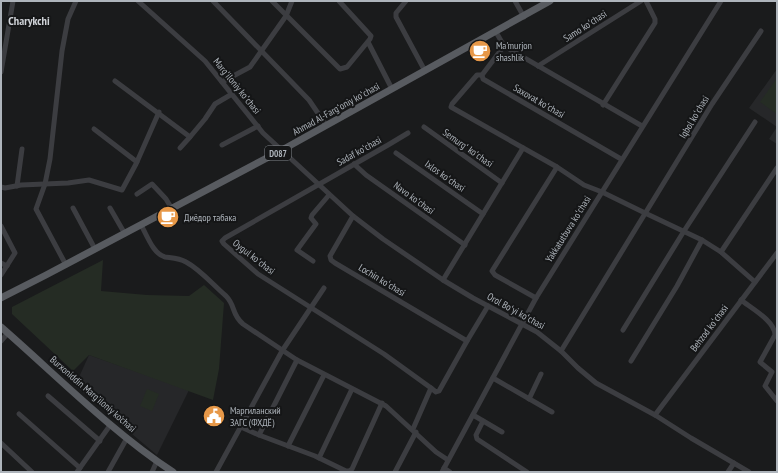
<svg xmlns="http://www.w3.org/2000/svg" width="778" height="473" font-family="'PT Sans Narrow',sans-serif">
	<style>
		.built { fill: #262729 }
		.green { fill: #252c24 }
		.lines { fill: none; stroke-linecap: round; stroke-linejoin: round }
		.minor { stroke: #3c3d41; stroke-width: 5 }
		.major { stroke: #585b60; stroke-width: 7 }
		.labels { text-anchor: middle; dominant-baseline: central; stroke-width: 4; stroke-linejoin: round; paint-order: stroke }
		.shield { fill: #151617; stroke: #80858a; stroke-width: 1 }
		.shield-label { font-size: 9px; font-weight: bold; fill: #aeb4bb }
		.street-label { font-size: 10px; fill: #aeb4bb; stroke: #151617 }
		.poi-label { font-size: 10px; fill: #aeb4bb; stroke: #151617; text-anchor: start }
		.quarter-label { font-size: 12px; font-weight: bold; fill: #cfd2d7; stroke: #151617 }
	</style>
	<rect width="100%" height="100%" fill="#1a1b1c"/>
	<g class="built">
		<path d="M777,69V144L769,139L777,127L749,108Z"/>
		<path d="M89,355L189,390L157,455L75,386Z"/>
	</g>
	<g class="green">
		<path d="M777,78V114L760,102Z"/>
		<path d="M103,260L101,291L147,295L189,296L204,285L224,303L219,369L213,400L89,355L73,371L12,314V307Z"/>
		<path d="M147,389L159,394L152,411L140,406Z"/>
	</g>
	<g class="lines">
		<g class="minor">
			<path d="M138,1L205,61L263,133L353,216L383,239L443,280L473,298L537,332L561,351L578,368L596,383L655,415L691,438L749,472"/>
			<path d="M213,1L309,100L326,125"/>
			<path d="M272,1L340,69L347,67L370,39L371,36L339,1"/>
			<path d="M406,1L396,13V17L425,71"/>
			<path d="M515,1L524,17"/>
			<path d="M496,32L504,46L642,126"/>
			<path d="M368,42L392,89"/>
			<path d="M504,46L482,75L483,79L621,159"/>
			<path d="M538,66L641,1"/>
			<path d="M1,72L13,1"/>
			<path d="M482,75H477L452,104L451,107L557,167L584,185L602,192L645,213L702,240L721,252L755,282"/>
			<path d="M115,81L190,137L205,119L215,104L232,94"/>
			<path d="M222,82L250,67L286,16L292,1"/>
			<path d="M603,105L655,23V19L646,1"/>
			<path d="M424,127L502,183"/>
			<path d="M94,129L137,162"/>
			<path d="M408,133L388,145L225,238L222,241L224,244L258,274L384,354L431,388L413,429"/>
			<path d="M222,145L258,126"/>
			<path d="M180,148L190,137"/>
			<path d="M396,153L483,214"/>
			<path d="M354,164L366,175L465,245"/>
			<path d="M17,186L22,149"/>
			<path d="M1,187L5,188L21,185L68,183L89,180L122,190L136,164L159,112"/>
			<path d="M137,194L152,184L166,199L172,209"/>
			<path d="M73,208L95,249"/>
			<path d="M110,208L125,234"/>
			<path d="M353,216L330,256L331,260L335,263L467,341L488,306"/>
			<path d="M141,225C147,235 153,254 165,257C172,258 179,258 186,262C201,270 213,285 226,296C236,306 231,314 243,324L297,360L386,406L436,452L448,460"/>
			<path d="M1,226L15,253L1,275"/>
			<path d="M721,252L777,168"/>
			<path d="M313,261L297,250L316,224L311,218L312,215L329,195"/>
			<path d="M1,263L7,266"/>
			<path d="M66,265L36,209L45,184L50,159L62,51L68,19L76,1"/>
			<path d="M443,280L523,148"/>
			<path d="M536,298L495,275L492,271L557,167"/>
			<path d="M741,300C751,308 775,321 775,335L760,362L772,372L765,386L777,401"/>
			<path d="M623,330L684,231L755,122"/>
			<path d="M1,341L8,333"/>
			<path d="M561,351L712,104L761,31"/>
			<path d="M631,361L677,286L702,240"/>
			<path d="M493,378L552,412"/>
			<path d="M431,388L436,392L439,391L467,341"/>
			<path d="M48,396L100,441"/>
			<path d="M529,399L541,374"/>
			<path d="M19,414L80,468"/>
			<path d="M473,415L502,432"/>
			<path d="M655,415L777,253"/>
			<path d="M483,421L476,435L477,439L527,472"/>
			<path d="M241,427L259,435L315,456L346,471H349L352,469L382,403"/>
			<path d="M259,435L297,360"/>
			<path d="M1,443L32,472"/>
			<path d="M288,446L324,375"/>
			<path d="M319,458L352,389"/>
			<path d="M444,468L450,472"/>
			<path d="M77,472L111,424"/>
			<path d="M108,472L127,438"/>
			<path d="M152,472L157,461"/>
			<path d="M216,472L282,351L324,288"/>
			<path d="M395,472L416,432"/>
			<path d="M442,472L536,298L721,1"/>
			<path d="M728,472L734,463"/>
		</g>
		<g class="major">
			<path d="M1,298L46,275L282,150L550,1"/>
			<path d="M1,327C56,375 112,432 173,472"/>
		</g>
	</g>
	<defs>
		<g id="cafe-disc" transform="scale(1.15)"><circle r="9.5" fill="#e79848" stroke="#151617"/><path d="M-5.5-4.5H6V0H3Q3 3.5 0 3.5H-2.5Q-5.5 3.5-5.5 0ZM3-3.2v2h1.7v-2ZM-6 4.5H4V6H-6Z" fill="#fff"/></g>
		<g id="civic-disc" transform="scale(1.15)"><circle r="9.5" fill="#e79848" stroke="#151617"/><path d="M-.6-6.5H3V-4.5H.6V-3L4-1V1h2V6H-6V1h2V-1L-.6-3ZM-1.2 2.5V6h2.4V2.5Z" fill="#fff"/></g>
	</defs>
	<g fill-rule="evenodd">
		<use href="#cafe-disc" x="480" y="51"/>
		<use href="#cafe-disc" x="168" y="217"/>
		<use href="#civic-disc" x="214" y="416"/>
	</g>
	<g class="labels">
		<rect class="shield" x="265" y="146" width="26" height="14" rx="3"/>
		<g class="shield-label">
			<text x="278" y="153">D087</text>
		</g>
		<g class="street-label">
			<text transform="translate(585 26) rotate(-33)">Samo koʻchasi</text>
			<text transform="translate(237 86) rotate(51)">Margʻiloniy koʻchasi</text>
			<text transform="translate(539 101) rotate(30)">Saxovat koʻchasi</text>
			<text transform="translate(336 109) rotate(-29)">Ahmad Al-Fargʻoniy koʻchasi</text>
			<text transform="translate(694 117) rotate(-59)">Iqbol koʻchasi</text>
			<text transform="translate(468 148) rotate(35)">Semurgʻ koʻchasi</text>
			<text transform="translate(359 151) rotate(-29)">Sadaf koʻchasi</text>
			<text transform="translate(445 176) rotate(35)">Ixlos koʻchasi</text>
			<text transform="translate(414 198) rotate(36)">Navo koʻchasi</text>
			<text transform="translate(568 229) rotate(-58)">Yakkatutbuva koʻchasi</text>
			<text transform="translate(254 257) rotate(38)">Oygul koʻchasi</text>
			<text transform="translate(382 280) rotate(31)">Lochin koʻchasi</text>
			<text transform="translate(516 311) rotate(29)">Orol Boʻyi koʻchasi</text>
			<text transform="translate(709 328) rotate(-53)">Behzod koʻchasi</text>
			<text transform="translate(93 394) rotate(41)">Burxoniddin Marg’iloniy ko’chasi</text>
		</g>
		<g class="poi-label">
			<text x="496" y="45">Ma'murjon<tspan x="496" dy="12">shashlik</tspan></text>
			<text x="184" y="217">Диёдор табака</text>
			<text x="230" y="410">Маргиланский<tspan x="230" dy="12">ЗАГС (ФХДЁ)</tspan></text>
		</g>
		<g class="quarter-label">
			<text x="29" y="20">Charykchi</text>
		</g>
	</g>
	<rect width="778" height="473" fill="none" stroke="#aeb4bb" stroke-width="4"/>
</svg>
